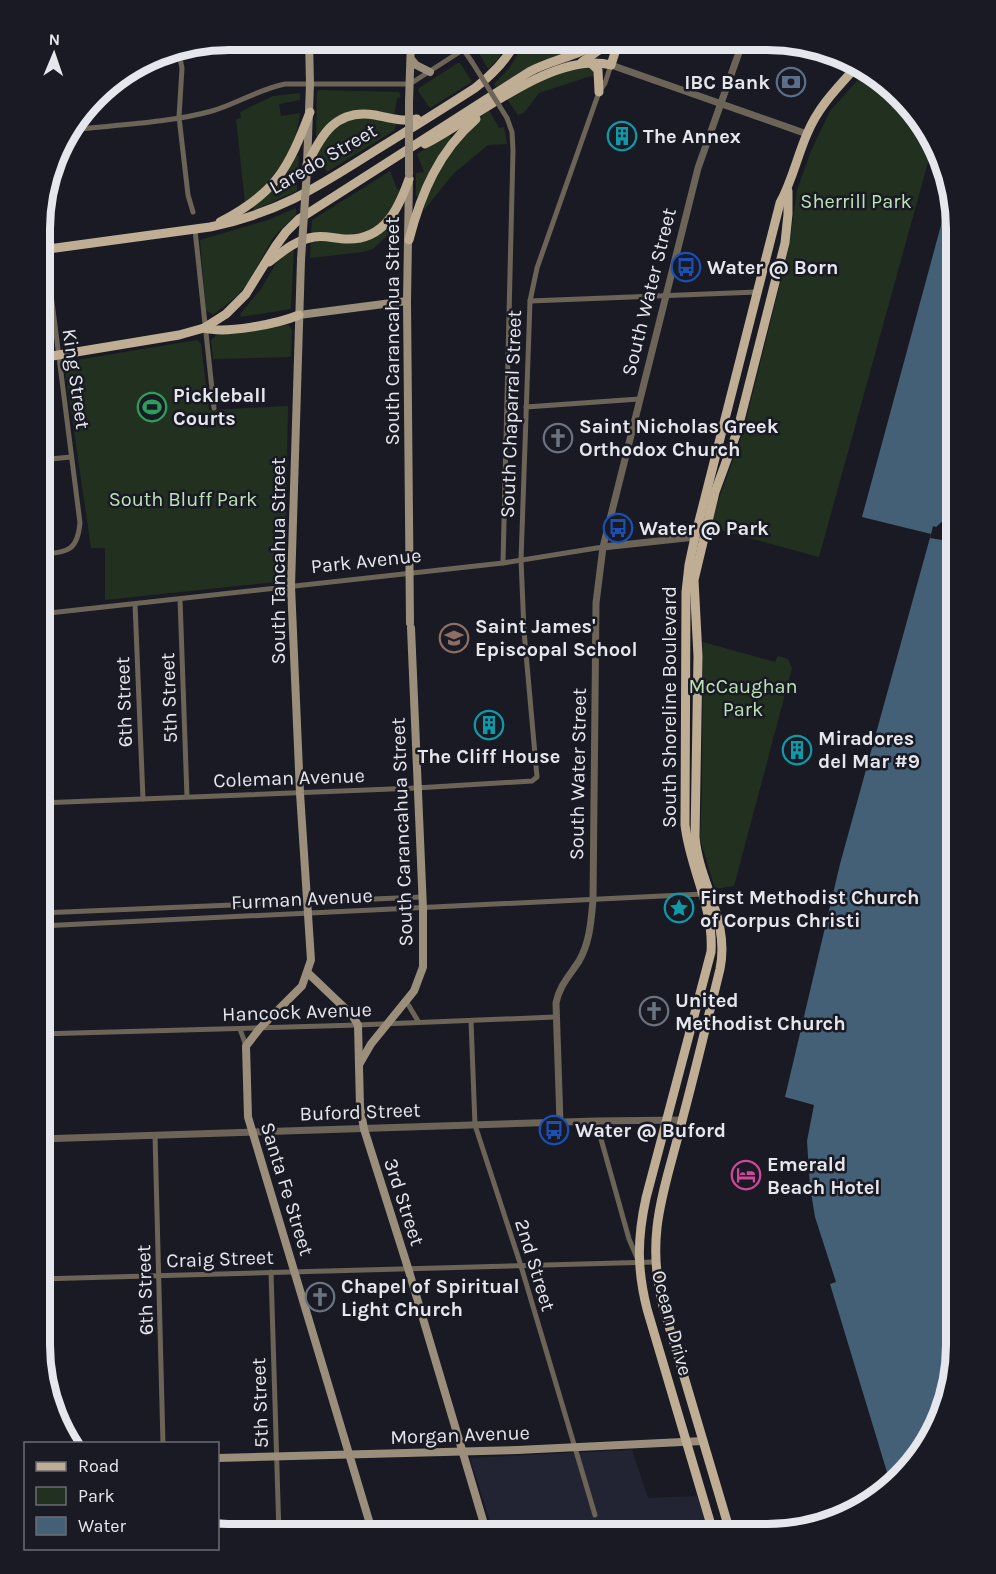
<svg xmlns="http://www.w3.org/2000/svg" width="996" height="1574" font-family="Karla,sans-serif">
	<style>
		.built { fill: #232433 }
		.green { fill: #22311f }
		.water { fill: #446076 }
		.pier { fill: #191a24 }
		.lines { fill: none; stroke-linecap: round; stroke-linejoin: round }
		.minor { stroke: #6c6457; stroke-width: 5 }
		.tertiary { stroke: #6c6457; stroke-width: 7 }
		.secondary { stroke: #9b8e7a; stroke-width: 8 }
		.primary { stroke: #bfae94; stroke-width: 9 }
		.minor-bridge { stroke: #6c6457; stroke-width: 5 }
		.secondary-bridge { stroke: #9b8e7a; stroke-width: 8 }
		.labels { text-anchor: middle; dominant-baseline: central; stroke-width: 5; stroke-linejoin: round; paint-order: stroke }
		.poi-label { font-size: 20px; font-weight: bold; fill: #e6e6ed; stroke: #191a24; text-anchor: start }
		.street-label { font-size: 20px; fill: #e6e6ed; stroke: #191a24 }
		.park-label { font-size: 20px; fill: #bce4b4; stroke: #191a24 }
		.rim { fill: none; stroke: #e6e6ed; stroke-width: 8 }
	</style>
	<rect width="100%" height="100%" fill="#191a24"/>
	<path class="built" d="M632,1450L648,1498L697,1496L709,1535L494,1534L470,1458Z"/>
	<g class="green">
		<path d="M485,40H510L497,60L488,69L479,53L474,51L477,45Z"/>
		<path d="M526,40H593L565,54L540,61L496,87L494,84L510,67Z"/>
		<path d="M458,63H460L472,82L430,108L418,91L419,88Z"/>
		<path d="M587,66L593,68L597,78L591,76L539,93L524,113L518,115L507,99L545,76Z"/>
		<path d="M866,71L883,78L933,144L819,557L720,530L716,528V521L713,520L718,501L742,436L789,248L797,190L811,151L830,111Z"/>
		<path d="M319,90L399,92L401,97L397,98L394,116L388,115L330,122L318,136H316L317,91Z"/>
		<path d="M300,93V100L279,104L281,116L300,113C296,152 274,179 245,203L236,119L241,118L240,112L273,96Z"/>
		<path d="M489,110L499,128L504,127L507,144L488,145L453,174L425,209L422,208L435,175L473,124Z"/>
		<path d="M365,116L396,123L395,130L327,172L319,159L315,158C326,128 336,124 365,116Z"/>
		<path d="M449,135L452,138L431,167L418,196H416V173L424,172L417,154Z"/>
		<path d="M296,155L299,156L298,169L292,172L291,176L297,184V191L254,210L252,207C272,193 285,176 296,155Z"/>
		<path d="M390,171L397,189L400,190C384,242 356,235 311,233L312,220Z"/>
		<path d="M296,208V214L273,238L249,281L238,295L213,315L206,310L200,240L268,220Z"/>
		<path d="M398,213L400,214L399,228L391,232L373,249L363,252L310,258L311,240L356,242Z"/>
		<path d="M294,246L291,309L241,317L240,314L261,289L278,260Z"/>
		<path d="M285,324L289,325L292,330L291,357L213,359L211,340L217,335Z"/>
		<path d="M197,340L201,344L209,410L288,406L285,581L105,600V548H91L64,362Z"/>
		<path d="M703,642L775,662L778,656L788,659L792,668L734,886L715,889L700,839L702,794Z"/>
	</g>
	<path class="water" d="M950,192L957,229V1358L947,1406L918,1460L890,1482L830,1284L836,1282L815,1217L810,1186L807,1141L814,1105L785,1097L840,864L931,534L862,517Z"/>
	<path class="pier" d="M957,508V526L942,540L930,538L933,526L936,527Z"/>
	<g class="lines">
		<g class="minor">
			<path d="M178,49L182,68L179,117L188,195L193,212"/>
			<path d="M463,49L472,62"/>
			<path d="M70,130C114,125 169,123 212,111C237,104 259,89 285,84H410L478,40"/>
			<path d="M195,230L214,408"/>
			<path d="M530,301L757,292"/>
			<path d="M526,407L639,399"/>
			<path d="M40,460L71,457"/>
			<path d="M40,555C67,551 77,553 80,523L41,215"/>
			<path d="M503,563L513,150L512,132L507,118"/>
			<path d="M180,599L187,797"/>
			<path d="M135,604L143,799"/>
			<path d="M40,614L503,563L603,547"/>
			<path d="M40,803L416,788L532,781L537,777L524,631L521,560L530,301L537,268L599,92L605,83L611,65"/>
			<path d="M40,913L422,897"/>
			<path d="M40,926L703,894"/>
			<path d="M406,1001L418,1021"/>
			<path d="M471,1021L475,1125L521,1266L595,1515"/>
			<path d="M240,1029L246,1046"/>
			<path d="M39,1034L358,1025L555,1017"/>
			<path d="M39,1054L44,1139L51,1407"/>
			<path d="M596,1121L629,1239L638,1260"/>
			<path d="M155,1135L163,1444"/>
			<path d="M271,1272L279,1534"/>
			<path d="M39,1279L655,1262"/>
		</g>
		<g class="tertiary">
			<path d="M611,65L807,134"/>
			<path d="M603,547L695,537"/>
			<path d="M560,1122L556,1003C559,986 570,975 579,961C590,942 591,921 593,900L596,603L603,547L698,168L743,41"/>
			<path d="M39,1139L596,1121L682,1120"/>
		</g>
		<g class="secondary">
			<path d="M411,59L416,65L430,72"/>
			<path d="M409,102L411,40"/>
			<path d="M307,165L310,84L309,39"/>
			<path d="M409,180L407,301L410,623"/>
			<path d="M301,260L291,586L300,793L311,960L302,986L260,1028L246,1046L248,1117L373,1534"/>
			<path d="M299,315L407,301"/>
			<path d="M308,973L352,1015L358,1025L360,1107L364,1129L408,1268L487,1534"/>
			<path d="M360,1063L371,1044L414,991L423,967V909L411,628"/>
			<path d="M218,1458L517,1450L703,1441"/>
		</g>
		<g class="primary">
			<path d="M582,62L613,40"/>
			<path d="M591,63L598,70L599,92"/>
			<path d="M425,144C475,119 554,50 611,65L619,40"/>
			<path d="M307,165C321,135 336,108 375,115C390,118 402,122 417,119"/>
			<path d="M220,222C276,193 288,169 310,112"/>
			<path d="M409,240C421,193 439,151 476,119"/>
			<path d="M41,250L210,227C278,213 316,188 373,152C407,131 441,110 475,88C493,74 507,60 517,40"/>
			<path d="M269,262C283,251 296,240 314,237C325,235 336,239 347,239C384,240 398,210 409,179"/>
			<path d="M204,328C226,334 277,324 299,315"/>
			<path d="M40,358L179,335L204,328L226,314L246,294L275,247L286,232L299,219L529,72C552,59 579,57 600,40"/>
			<path d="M714,1535L647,1309C637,1269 637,1239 646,1198L711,952C714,907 690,869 685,825L686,592L689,565L695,537L780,203C792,181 797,157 807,134C818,107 837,88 856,67"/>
			<path d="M731,1535L663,1306C644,1233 666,1187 683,1117C696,1068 708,1018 720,969C730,919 699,884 695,837L698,656L694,580L715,492L737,432L785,243L788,214V191"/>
		</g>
		<path class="minor-bridge" d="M472,62L507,118"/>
		<g class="secondary-bridge">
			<path d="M409,102V174"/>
			<path d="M301,260L307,170"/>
		</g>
	</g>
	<defs>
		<g id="bank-ring" transform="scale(1.5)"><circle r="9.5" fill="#191a24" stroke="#5c6f8a" stroke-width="1.5"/><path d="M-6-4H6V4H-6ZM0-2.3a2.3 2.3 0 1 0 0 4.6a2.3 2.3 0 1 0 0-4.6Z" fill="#5c6f8a"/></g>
		<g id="building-ring" transform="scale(1.5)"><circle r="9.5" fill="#191a24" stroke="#0f9aa8" stroke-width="1.5"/><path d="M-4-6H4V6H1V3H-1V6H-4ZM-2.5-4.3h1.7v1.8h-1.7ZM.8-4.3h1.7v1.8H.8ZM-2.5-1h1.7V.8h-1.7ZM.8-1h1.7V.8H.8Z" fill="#0f9aa8"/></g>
		<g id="bus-ring" transform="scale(1.5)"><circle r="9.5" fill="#191a24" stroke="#1a4fb4" stroke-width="1.5"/><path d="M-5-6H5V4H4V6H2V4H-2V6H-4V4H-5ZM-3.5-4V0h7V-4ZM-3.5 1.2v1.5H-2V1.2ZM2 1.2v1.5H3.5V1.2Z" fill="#1a4fb4"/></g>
		<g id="stadium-ring" transform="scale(1.5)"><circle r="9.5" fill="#191a24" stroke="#2e9e5b" stroke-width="1.5"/><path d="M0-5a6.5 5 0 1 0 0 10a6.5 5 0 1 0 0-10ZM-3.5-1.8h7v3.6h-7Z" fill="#2e9e5b"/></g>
		<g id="church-ring" transform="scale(1.5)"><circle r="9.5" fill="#191a24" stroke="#6b7280" stroke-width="1.5"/><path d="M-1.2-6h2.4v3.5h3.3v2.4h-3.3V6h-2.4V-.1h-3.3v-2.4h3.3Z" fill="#6b7280"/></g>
		<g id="school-ring" transform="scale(1.5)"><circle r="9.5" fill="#191a24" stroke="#8d6e63" stroke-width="1.5"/><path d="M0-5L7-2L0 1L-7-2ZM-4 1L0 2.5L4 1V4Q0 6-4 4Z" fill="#8d6e63"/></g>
		<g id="sight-ring" transform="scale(1.5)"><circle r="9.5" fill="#191a24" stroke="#0f9aa8" stroke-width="1.5"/><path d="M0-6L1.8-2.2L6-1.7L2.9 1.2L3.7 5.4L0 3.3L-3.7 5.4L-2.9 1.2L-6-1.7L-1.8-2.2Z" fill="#0f9aa8"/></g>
		<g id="hotel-ring" transform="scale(1.5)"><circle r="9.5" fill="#191a24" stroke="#d1479c" stroke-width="1.5"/><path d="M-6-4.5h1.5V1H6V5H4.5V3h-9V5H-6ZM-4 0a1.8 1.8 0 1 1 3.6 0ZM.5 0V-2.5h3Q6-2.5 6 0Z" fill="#d1479c"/></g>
	</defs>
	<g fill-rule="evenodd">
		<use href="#bank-ring" x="791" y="82"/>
		<use href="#building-ring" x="622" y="136"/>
		<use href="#bus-ring" x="686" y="267"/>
		<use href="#stadium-ring" x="152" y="407"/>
		<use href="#church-ring" x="558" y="438"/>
		<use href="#bus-ring" x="618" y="528"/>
		<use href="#school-ring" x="454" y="638"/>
		<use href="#building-ring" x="489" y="725"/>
		<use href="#building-ring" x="797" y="750"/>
		<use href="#sight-ring" x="679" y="908"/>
		<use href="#church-ring" x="654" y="1011"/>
		<use href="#bus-ring" x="554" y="1130"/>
		<use href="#hotel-ring" x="746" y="1175"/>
		<use href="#church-ring" x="320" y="1297"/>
	</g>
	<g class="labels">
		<g class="poi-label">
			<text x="770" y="82" text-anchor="end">IBC Bank</text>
			<text x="643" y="136">The Annex</text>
			<text x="707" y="267">Water @ Born</text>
			<text x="173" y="395">Pickleball<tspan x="173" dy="23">Courts</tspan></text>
			<text x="579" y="426">Saint Nicholas Greek<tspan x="579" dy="23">Orthodox Church</tspan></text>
			<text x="639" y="528">Water @ Park</text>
			<text x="475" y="626">Saint James'<tspan x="475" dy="23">Episcopal School</tspan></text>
			<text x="818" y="738">Miradores<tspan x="818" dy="23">del Mar #9</tspan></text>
			<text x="489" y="756" text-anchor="middle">The Cliff House</text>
			<text x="700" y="897">First Methodist Church<tspan x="700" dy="23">of Corpus Christi</tspan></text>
			<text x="675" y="1000">United<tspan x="675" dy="23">Methodist Church</tspan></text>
			<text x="575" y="1130">Water @ Buford</text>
			<text x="767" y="1164">Emerald<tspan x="767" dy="23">Beach Hotel</tspan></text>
			<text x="341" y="1286">Chapel of Spiritual<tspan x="341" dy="23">Light Church</tspan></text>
		</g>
		<g class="street-label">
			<text transform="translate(323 159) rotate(-30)">Laredo Street</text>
			<text transform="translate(649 292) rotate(-76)">South Water Street</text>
			<text transform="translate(392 331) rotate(-90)">South Carancahua Street</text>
			<text transform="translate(76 379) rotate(82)">King Street</text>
			<text transform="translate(511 414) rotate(-88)">South Chaparral Street</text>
			<text transform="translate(278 561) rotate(-90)">South Tancahua Street</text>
			<text transform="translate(366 561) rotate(-6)">Park Avenue</text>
			<text transform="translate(169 698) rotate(-92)">5th Street</text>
			<text transform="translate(124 702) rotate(-92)">6th Street</text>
			<text transform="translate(669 707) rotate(-90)">South Shoreline Boulevard</text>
			<text transform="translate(578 774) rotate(-89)">South Water Street</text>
			<text transform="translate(289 778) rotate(-2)">Coleman Avenue</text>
			<text transform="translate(402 832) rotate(-92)">South Carancahua Street</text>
			<text transform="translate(302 899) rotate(-3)">Furman Avenue</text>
			<text transform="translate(297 1012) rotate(-2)">Hancock Avenue</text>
			<text transform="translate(360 1112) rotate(-2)">Buford Street</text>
			<text transform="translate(287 1189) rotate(73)">Santa Fe Street</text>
			<text transform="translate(404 1202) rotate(72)">3rd Street</text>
			<text transform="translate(220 1259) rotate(-2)">Craig Street</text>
			<text transform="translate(535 1265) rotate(73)">2nd Street</text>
			<text transform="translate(145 1290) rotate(-92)">6th Street</text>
			<text transform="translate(672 1323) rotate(75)">Ocean Drive</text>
			<text transform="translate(260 1403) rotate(-92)">5th Street</text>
			<text transform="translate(460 1435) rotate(-2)">Morgan Avenue</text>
		</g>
		<g class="park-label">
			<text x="856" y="201">Sherrill Park</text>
			<text x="183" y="499">South Bluff Park</text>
			<text x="743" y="686">McCaughan<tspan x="743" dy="23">Park</tspan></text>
		</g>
	</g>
	<path d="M0 0H996V1574H0ZM229 50H767A179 179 0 0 1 946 229V1345A179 179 0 0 1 767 1524H229A179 179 0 0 1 50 1345V229A179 179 0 0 1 229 50Z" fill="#191a24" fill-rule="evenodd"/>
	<path class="rim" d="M229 50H767A179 179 0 0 1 946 229V1345A179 179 0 0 1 767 1524H229A179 179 0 0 1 50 1345V229A179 179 0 0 1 229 50Z"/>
	<rect x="24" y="1442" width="195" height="108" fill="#191a24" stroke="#6b6c74" stroke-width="1.5"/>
	<rect x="36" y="1462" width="30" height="9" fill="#bfae94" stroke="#6b6c74" stroke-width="1.5"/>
	<text x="78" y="1472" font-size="18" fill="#e6e6ed">Road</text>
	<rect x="36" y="1487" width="30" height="18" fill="#22311f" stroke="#6b6c74" stroke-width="1.5"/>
	<text x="78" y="1502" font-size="18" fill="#e6e6ed">Park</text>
	<rect x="36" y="1517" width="30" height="18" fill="#446076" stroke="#6b6c74" stroke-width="1.5"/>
	<text x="78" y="1532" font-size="18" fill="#e6e6ed">Water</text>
	<g transform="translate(54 54) rotate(2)" stroke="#191a24" stroke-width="4.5" paint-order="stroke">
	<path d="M0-4.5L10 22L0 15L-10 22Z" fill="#e6e6ed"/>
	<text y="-9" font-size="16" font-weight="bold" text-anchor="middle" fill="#e6e6ed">N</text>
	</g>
</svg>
